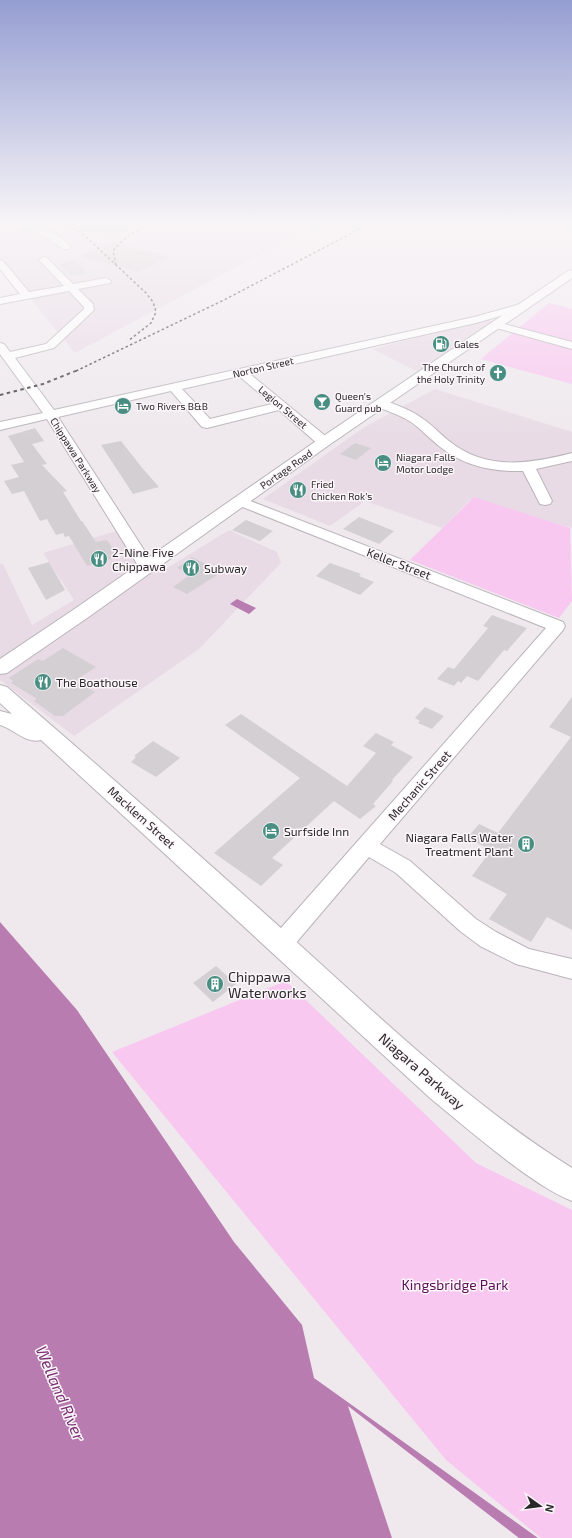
<svg xmlns="http://www.w3.org/2000/svg" width="572" height="1538" font-family="'Exo 2',sans-serif">
	<style>
		.built { fill: #e8dbe5 }
		.green { fill: #f8c8f0 }
		.water { fill: #b97cb1 }
		.building { fill: #d4cfd3 }
		.lines { fill: none; stroke-linecap: round; stroke-linejoin: round }
		.minor-casing { stroke: #bab4b9; stroke-width: 2 }
		.major-casing { stroke: #bab4b9; stroke-width: 2 }
		.minor { fill: #fff; fill-rule: evenodd }
		.major { fill: #fff; fill-rule: evenodd }
		.rail-far1 { stroke: #413e40; stroke-width: 1.5; stroke-dasharray: 2.5 2.5; stroke-linecap: butt }
		.rail { stroke: #413e40; stroke-width: 2; stroke-dasharray: 3.5 3.5; stroke-linecap: butt }
		.labels { text-anchor: middle; dominant-baseline: central; stroke-width: 3; stroke-linejoin: round; paint-order: stroke }
		.far-poi-label { font-size: 10px; fill: #2a2829; stroke: #fcf6fb; text-anchor: start }
		.far-street-label { font-size: 10px; fill: #2a2829; stroke: #fcf6fb }
		.poi-label { font-size: 12px; fill: #2a2829; stroke: #fcf6fb; text-anchor: start }
		.street-label { font-size: 12px; fill: #2a2829; stroke: #fcf6fb }
		.near-poi-label { font-size: 14px; fill: #2a2829; stroke: #fcf6fb; text-anchor: start }
		.near-street-label { font-size: 14px; fill: #2a2829; stroke: #fcf6fb }
		.near-park-label { font-size: 14px; fill: #5a0e54; stroke: #fcf6fb }
		.near-water-label { font-size: 16px; font-style: italic; fill: #7a3073; stroke: #fcf6fb }
	</style>
	<rect width="100%" height="100%" fill="#efe9ee"/>
	<g class="built">
		<path d="M0,223H319L75,353L0,262Z"/>
		<path d="M488,319L493,322L418,372L373,349Z"/>
		<path d="M435,389L572,432V528L470,500L442,528L365,501L330,526L263,499L363,428Z"/>
		<path d="M123,529L140,558L164,570L229,530L277,552L281,563L199,649L74,736L0,680V564H3L32,625L74,600L43,553Z"/>
	</g>
	<g class="green">
		<path d="M549,303L572,309V384L481,359Z"/>
		<path d="M474,497L570,528L572,601L559,618L410,560Z"/>
		<path d="M286,981L476,1163L572,1210V1538H541L446,1460L112,1052Z"/>
	</g>
	<g class="water">
		<path d="M237,599L256,608L249,614L230,604Z"/>
		<path d="M0,922L77,1010L234,1242L302,1325L314,1378L538,1538H519L348,1406L392,1538H0Z"/>
	</g>
	<g class="building">
		<path d="M73,223H147L112,238L73,227Z"/>
		<path d="M112,242L169,257L138,272L80,256Z"/>
		<path d="M73,259L87,273L71,276L60,265Z"/>
		<path d="M35,428L44,441L32,444L47,464L42,465L67,491L63,492L81,521H82L96,542L107,540L119,557L87,566L69,536L65,537L63,533L56,535L47,519L40,521L24,491L12,494L4,481L19,477L11,465L24,462L8,436Z"/>
		<path d="M121,441L143,469L159,487L133,494L101,445Z"/>
		<path d="M355,443L371,448L356,460L340,454Z"/>
		<path d="M359,517L394,531L379,544L343,529Z"/>
		<path d="M246,520L273,531L260,541L232,530Z"/>
		<path d="M192,557L222,572L187,594L173,587L191,574L177,568Z"/>
		<path d="M49,562L65,590L46,600L28,568Z"/>
		<path d="M330,563L361,574L359,576L374,582L360,595L316,576Z"/>
		<path d="M492,615L527,628L507,651L504,650L478,681L467,676L461,683L458,681L454,686L437,679L448,667L454,669L488,628L483,626Z"/>
		<path d="M63,648L96,667L75,681L95,692L63,716H55L34,701L37,699L11,683L13,681L9,678L38,659L43,661Z"/>
		<path d="M572,697V930L547,917L531,942L489,919L507,894L472,876L491,850L467,838L479,824L498,833L571,737L549,727Z"/>
		<path d="M425,707L444,716L432,729L418,723L420,721L415,718Z"/>
		<path d="M241,714L347,786L376,753L363,746L376,733L394,742L391,745L413,757L392,780L393,781L373,804L376,806L360,819L334,801L272,858L283,865L261,886L214,853L300,778L225,725Z"/>
		<path d="M153,741L180,758L156,777L131,762L136,757L134,756Z"/>
		<path d="M216,966L236,984L213,1002L193,983Z"/>
	</g>
	<g class="lines">
		<g class="minor-casing">
			<g id="minor">
				<path d="M14,223C33,223 59,232 71,247L69,249H63L49,239Z"/>
				<path d="M44,257L47,258L73,284L106,278L111,281L110,283L78,289L93,304L94,310L54,348L15,358L54,410L474,317L524,303L529,306L528,308L476,323L250,374L329,439L331,442L329,445H319L279,410L207,428L202,427L171,391L58,417L155,567L152,570L147,572L142,570L139,567L47,419L0,430V422L43,413L0,354V343L4,344L10,352L46,344L84,309V307L69,291L0,304V298L20,294L0,269V260L3,261L29,292L64,286L39,260ZM239,376L272,404L210,419L182,389Z"/>
				<path d="M497,322L572,342V349L493,327L492,325L493,323Z"/>
				<path d="M381,400C396,404 413,411 426,421C434,427 441,435 449,441C486,471 529,464 572,453V461L536,469L552,501L550,504L545,505L540,504L523,471C493,472 463,466 439,446C429,438 421,429 411,422C400,415 388,411 377,407L375,404L377,401Z"/>
				<path d="M240,497L563,622L565,626L563,630L380,844L410,861L476,919L496,932L529,949L572,959V979L516,964L480,946L460,931L396,873L369,857L289,951L281,953L273,951L270,944L273,937L546,628L235,504L233,501L235,498Z"/>
			</g>
		</g>
		<g class="major-casing">
			<g id="major">
				<path d="M572,270V278L329,445L90,616L7,673L0,674V659L76,608L319,439L568,271Z"/>
				<path d="M0,685L7,687C106,772 204,859 301,946C388,1025 473,1106 572,1168V1201C552,1193 534,1180 517,1168C487,1146 459,1122 430,1098L41,740C26,744 14,729 0,725V711L12,714L0,703Z"/>
			</g>
		</g>
		<use href="#minor" class="minor"/>
		<use href="#major" class="major"/>
		<g class="rail-far1">
			<path d="M60,223L81,232L146,293L153,302L156,312L151,323L128,341"/>
			<path d="M116,265L113,251C126,235 134,232 152,223"/>
			<path d="M76,371L224,300L371,223"/>
		</g>
		<path class="rail" d="M0,395L43,384L78,370"/>
	</g>
	<linearGradient id="sky" x2="0" y2="1"><stop stop-color="#959ed2"/><stop offset="0.51" stop-color="#f8f5f7"/><stop offset="1" stop-color="#f8f5f7" stop-opacity="0"/></linearGradient>
	<rect width="572" height="438" fill="url(#sky)"/>
	<defs>
		<g id="fuel-disc" transform="scale(0.9)"><circle r="9.5" fill="#498e82" stroke="#fcf6fb"/><path d="M-5.5-6h7V0h2V4h1.3V-2.5L3-4.5l.8-.8L6-3V5H2.5V1h-1V6h-7ZM-4.2-4.7v3.2H.2V-4.7Z" fill="#fff"/></g>
		<g id="church-disc" transform="scale(0.9)"><circle r="9.5" fill="#498e82" stroke="#fcf6fb"/><path d="M-1.2-6h2.4v3.5h3.3v2.4h-3.3V6h-2.4V-.1h-3.3v-2.4h3.3Z" fill="#fff"/></g>
		<g id="bar-disc" transform="scale(0.9)"><circle r="9.5" fill="#498e82" stroke="#fcf6fb"/><path d="M-6-5H6L.8 .8V4.5H3.5V6h-7V4.5H-.8V.8Z" fill="#fff"/></g>
		<g id="hotel-disc" transform="scale(0.9)"><circle r="9.5" fill="#498e82" stroke="#fcf6fb"/><path d="M-6-4.5h1.5V1H6V5H4.5V3h-9V5H-6ZM-4 0a1.8 1.8 0 1 1 3.6 0ZM.5 0V-2.5h3Q6-2.5 6 0Z" fill="#fff"/></g>
		<g id="restaurant-disc" transform="scale(0.9)"><circle r="9.5" fill="#498e82" stroke="#fcf6fb"/><path d="M-5-6h1v4h1v-4h1v4h1v-4h1v5L-1.5 .5V6h-2V.5L-5-1ZM5-6V6H3V1.5H1.5Q1.5-4 5-6Z" fill="#fff"/></g>
		<g id="building-disc" transform="scale(0.9)"><circle r="9.5" fill="#498e82" stroke="#fcf6fb"/><path d="M-4-6H4V6H1V3H-1V6H-4ZM-2.5-4.3h1.7v1.8h-1.7ZM.8-4.3h1.7v1.8H.8ZM-2.5-1h1.7V.8h-1.7ZM.8-1h1.7V.8H.8Z" fill="#fff"/></g>
	</defs>
	<g fill-rule="evenodd">
		<use href="#fuel-disc" x="441" y="344"/>
		<use href="#church-disc" x="498" y="373"/>
		<use href="#bar-disc" x="322" y="402"/>
		<use href="#hotel-disc" x="123" y="406"/>
		<use href="#hotel-disc" x="383" y="463"/>
		<use href="#restaurant-disc" x="298" y="490"/>
		<use href="#restaurant-disc" x="99" y="559"/>
		<use href="#restaurant-disc" x="191" y="568"/>
		<use href="#restaurant-disc" x="43" y="682"/>
		<use href="#hotel-disc" x="271" y="831"/>
		<use href="#building-disc" x="526" y="844"/>
		<use href="#building-disc" x="215" y="984"/>
	</g>
	<g class="labels">
		<g class="far-poi-label">
			<text x="454" y="344">Gales</text>
			<text x="485" y="367" text-anchor="end">The Church of<tspan x="485" dy="12">the Holy Trinity</tspan></text>
			<text x="335" y="396">Queen's<tspan x="335" dy="12">Guard pub</tspan></text>
			<text x="136" y="406">Two Rivers B&amp;B</text>
			<text x="396" y="457">Niagara Falls<tspan x="396" dy="12">Motor Lodge</tspan></text>
			<text x="311" y="484">Fried<tspan x="311" dy="12">Chicken Rok’s</tspan></text>
		</g>
		<g class="far-street-label">
			<text transform="translate(263 367) rotate(-13)">Norton Street</text>
			<text transform="translate(283 407) rotate(40)">Legion Street</text>
			<text transform="translate(76 455) rotate(58)">Chippawa Parkway</text>
			<text transform="translate(286 469) rotate(-35)">Portage Road</text>
		</g>
		<g class="poi-label">
			<text x="112" y="552">2-Nine Five<tspan x="112" dy="14">Chippawa</tspan></text>
			<text x="204" y="568">Subway</text>
			<text x="56" y="682">The Boathouse</text>
			<text x="284" y="831">Surfside Inn</text>
			<text x="513" y="837" text-anchor="end">Niagara Falls Water<tspan x="513" dy="14">Treatment Plant</tspan></text>
		</g>
		<g class="street-label">
			<text transform="translate(399 563) rotate(21)">Keller Street</text>
			<text transform="translate(419 785) rotate(-49)">Mechanic Street</text>
			<text transform="translate(142 817) rotate(42)">Macklem Street</text>
		</g>
		<g class="near-poi-label">
			<text x="228" y="976">Chippawa<tspan x="228" dy="16">Waterworks</tspan></text>
		</g>
		<g class="near-street-label">
			<text transform="translate(422 1071) rotate(41)">Niagara Parkway</text>
		</g>
		<g class="near-park-label">
			<text x="455" y="1284">Kingsbridge Park</text>
		</g>
		<g class="near-water-label">
			<text transform="translate(61 1393) rotate(67)">Welland River</text>
		</g>
	</g>
	<g transform="translate(540 1506) rotate(104)" stroke="#fcf6fb" stroke-width="3" paint-order="stroke">
	<path d="M0-3L7 15L0 10L-7 15Z" fill="#2a2829"/>
	<text y="-6" font-size="11" font-weight="bold" text-anchor="middle" fill="#2a2829">N</text>
	</g>
</svg>
